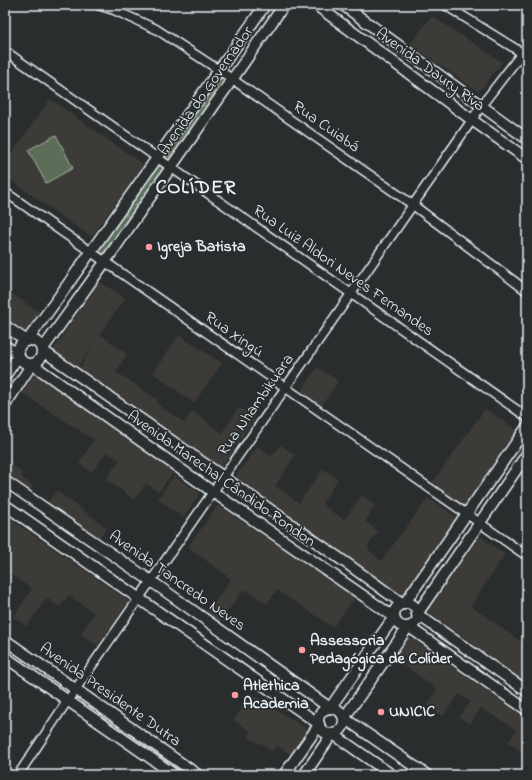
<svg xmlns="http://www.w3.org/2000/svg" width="532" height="780" font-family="'Indie Flower',sans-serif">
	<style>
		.built { fill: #3d3a38 }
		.grass { fill: #5d6e58; stroke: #a2b0a8 }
		.forest { fill: url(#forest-firs); stroke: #a2b0a8 }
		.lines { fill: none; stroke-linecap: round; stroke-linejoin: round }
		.minor-casing { stroke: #e8f1f8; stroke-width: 11 }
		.tertiary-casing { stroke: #e8f1f8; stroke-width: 13 }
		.minor { stroke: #2a2d2e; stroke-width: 8 }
		.tertiary { stroke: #2a2d2e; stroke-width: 10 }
		.poi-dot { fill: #ff9aa2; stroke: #2a2d2e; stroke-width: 1.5 }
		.labels { text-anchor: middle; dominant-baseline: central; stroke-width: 3.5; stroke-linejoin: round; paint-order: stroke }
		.street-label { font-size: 16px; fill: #e8f1f8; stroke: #2a2d2e }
		.poi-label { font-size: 16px; font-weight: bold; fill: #e8f1f8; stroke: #2a2d2e; text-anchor: start }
		.district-label { font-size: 20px; font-weight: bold; letter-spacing: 1px; fill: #e8f1f8; stroke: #2a2d2e }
	</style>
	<defs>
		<pattern id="forest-firs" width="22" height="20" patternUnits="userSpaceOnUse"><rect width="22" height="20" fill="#5d6e58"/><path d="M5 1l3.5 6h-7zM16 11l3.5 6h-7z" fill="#748371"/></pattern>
	</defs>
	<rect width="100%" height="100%" fill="#2a2d2e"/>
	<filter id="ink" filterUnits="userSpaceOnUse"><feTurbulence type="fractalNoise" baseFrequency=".025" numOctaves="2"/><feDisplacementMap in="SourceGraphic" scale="8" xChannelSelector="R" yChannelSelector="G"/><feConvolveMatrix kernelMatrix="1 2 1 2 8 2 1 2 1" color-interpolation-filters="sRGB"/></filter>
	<g filter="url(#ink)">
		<g class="built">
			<path d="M432,16L502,62L479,92L410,44Z"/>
			<path d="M50,99L144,165L91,237L5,176V163Z"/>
			<path d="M99,281L125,298L100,334L127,354L116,372L158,400L156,403L184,423L192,411L222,433L239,408L256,416L221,468L78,371L95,342L74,372L52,352Z"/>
			<path d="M5,289L40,313L26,334L5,320Z"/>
			<path d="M179,335L222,363L194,403L153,373Z"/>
			<path d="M317,367L338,381L320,408L300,394Z"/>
			<path d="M35,374L174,471L159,492L146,483L134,500L106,479L120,460L107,452L91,472L79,463L94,440L22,393Z"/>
			<path d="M485,409L517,430L465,508L432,483Z"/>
			<path d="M281,445L295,455L275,486L299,503L323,469L338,479L322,504L344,520L362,495L375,506L365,521L378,531L367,548L381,561L428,498L458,518L425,566L402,597L235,477L258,446L271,457Z"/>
			<path d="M9,463L22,473L21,477L33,486L29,492L5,475V469Z"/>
			<path d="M174,476L200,493L183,518L158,499Z"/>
			<path d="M57,491L107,528L98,539L47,503Z"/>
			<path d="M218,505L355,598L333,627L277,590L267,604L244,589L219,623L206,614L231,579L188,547Z"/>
			<path d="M5,515L129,601L98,646L81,634L94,613L69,595L60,607L47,598L27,626L13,617L32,589L5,570Z"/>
			<path d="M480,536L505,554L471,606L527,646V683L426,611Z"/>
			<path d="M408,636L527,718V755L508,742L517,730L481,708L470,724L459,717L471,702L459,694L443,716L427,706L437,689L392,657Z"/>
			<path d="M252,694L310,731L291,755L277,745L272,751L263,744L258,743L249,737L251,732L234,720Z"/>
		</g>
		<path class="grass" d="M56,135L73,168L46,183L28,150Z"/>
		<g class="forest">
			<path d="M219,70L232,79L172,166L158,157Z"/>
			<path d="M157,158L171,168L105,261L91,251Z"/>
		</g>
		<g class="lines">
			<g class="minor-casing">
				<g id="minor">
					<path d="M98,5L114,10L156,29L219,70L413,205L527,291"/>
					<path d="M445,5L527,56"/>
					<path d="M5,51L527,417"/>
					<path d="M5,192L527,556"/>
					<path d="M18,775L68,700L472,120L481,106L522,53"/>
				</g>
			</g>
			<g class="tertiary-casing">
				<g id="tertiary">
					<path d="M284,5L105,262L42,350L349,565L403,604"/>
					<path d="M316,5L472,120L527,159"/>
					<path d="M343,5L527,139"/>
					<path d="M5,326L27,341L56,301L265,5"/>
					<circle cx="30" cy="352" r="12"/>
					<path d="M5,346L19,355L5,376"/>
					<path d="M5,405L32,364L213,492L394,617"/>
					<path d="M5,481L151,581L330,708"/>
					<path d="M5,505L319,724"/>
					<circle cx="406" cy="615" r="12"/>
					<path d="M404,604L527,427"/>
					<path d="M417,614L527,454"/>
					<path d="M417,614L527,691"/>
					<path d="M409,627L527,710"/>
					<path d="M5,640L198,775"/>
					<path d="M5,657L175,775"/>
					<path d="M330,708L394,617"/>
					<circle cx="331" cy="721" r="13"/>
					<path d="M344,718L408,627"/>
					<path d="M344,718L427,775"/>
					<path d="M333,734L392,775"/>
					<path d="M284,775L319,725"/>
					<path d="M304,775L332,734"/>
				</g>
			</g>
			<use href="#minor" class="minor"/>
			<use href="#tertiary" class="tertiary"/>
		</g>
	</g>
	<g class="poi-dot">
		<circle cx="149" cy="247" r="4"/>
		<circle cx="302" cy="650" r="4"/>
		<circle cx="235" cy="695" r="4"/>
		<circle cx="381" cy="712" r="4"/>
	</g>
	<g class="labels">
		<g class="street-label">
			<text transform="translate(430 70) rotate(36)">Avenida Daury Riva</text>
			<text transform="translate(206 91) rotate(-55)">Avenida do Governador</text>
			<text transform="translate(326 127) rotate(35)">Rua Cuiabá</text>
			<text transform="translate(343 271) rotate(35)">Rua Luiz Aldori Neves Fernandes</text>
			<text transform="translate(234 335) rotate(35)">Rua Xingú</text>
			<text transform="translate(256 405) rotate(-55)">Rua Nhambikuara</text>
			<text transform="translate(221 479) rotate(35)">Avenida Marechal Cândido Rondon</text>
			<text transform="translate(177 581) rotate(35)">Avenida Tancredo Neves</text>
			<text transform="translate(110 695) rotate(35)">Avenida Presidente Dutra</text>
		</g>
		<g class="poi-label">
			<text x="157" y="247">Igreja Batista</text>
			<text x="310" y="641">Assessoria<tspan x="310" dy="18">Pedagógica de Colíder</tspan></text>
			<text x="243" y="686">Atlethica<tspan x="243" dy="18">Academia</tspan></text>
			<text x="389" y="712">UNICIC</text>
		</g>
		<g class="district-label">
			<text x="196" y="188">COLÍDER</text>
		</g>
	</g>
	<rect width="532" height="780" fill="none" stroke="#2a2d2e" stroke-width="20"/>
	<rect x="10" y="10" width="512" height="760" fill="none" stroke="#e8f1f8" stroke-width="1.5" filter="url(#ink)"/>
</svg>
